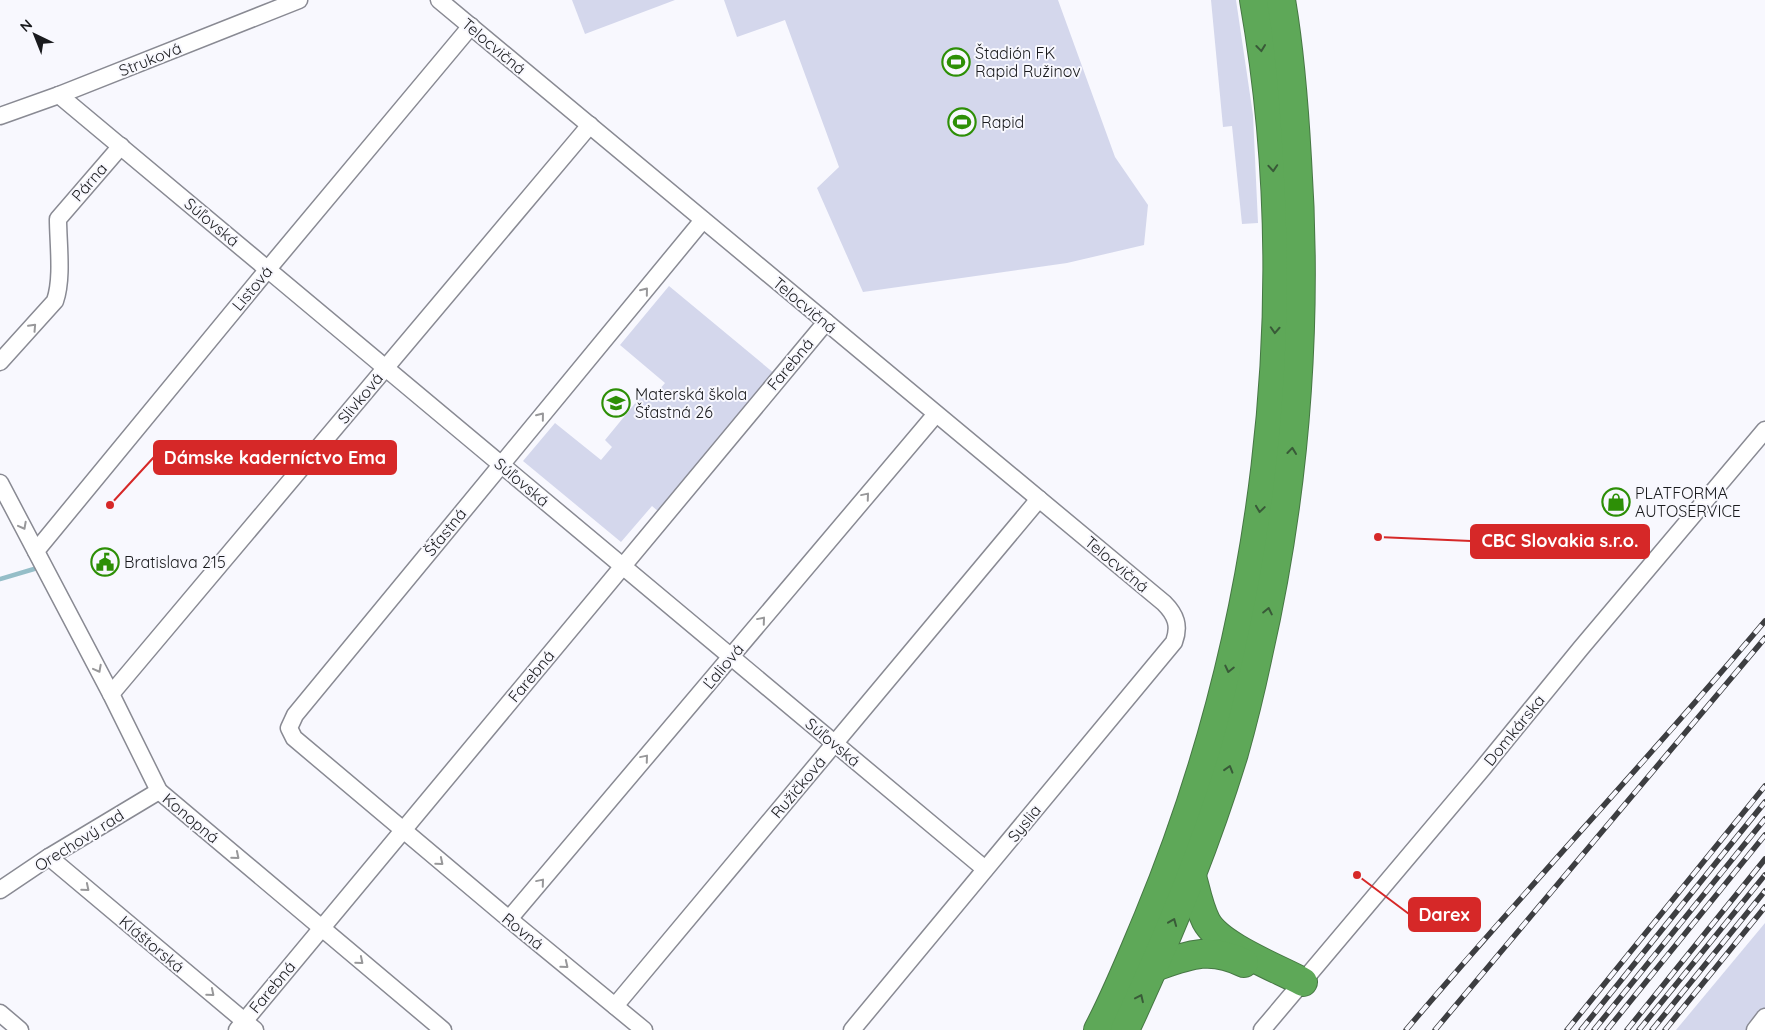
<svg xmlns="http://www.w3.org/2000/svg" width="1765" height="1030" font-family="Quicksand,sans-serif">
	<style>
		.green { fill: #d4d7ec }
		.lines { fill: none; stroke-linecap: round; stroke-linejoin: round }
		.stream { stroke: #95bec8; stroke-width: 4.5 }
		.minor-casing { stroke: #898a93; stroke-width: 19 }
		.motorway-casing { stroke: #467744; stroke-width: 30 }
		.minor { stroke: #fff; stroke-width: 16 }
		.motorway { stroke: #5ea858; stroke-width: 28 }
		.rail-casing { stroke: #3d3e41; stroke-width: 5.5 }
		.rail { stroke: #f8f8fe; stroke-width: 4; stroke-dasharray: 11; stroke-linecap: butt }
		.oneway { stroke: #395a38 }
		.oneway2 { stroke: #98989a }
		.labels { text-anchor: middle; dominant-baseline: central; stroke-width: 4; stroke-linejoin: round; paint-order: stroke }
		.street-label { font-size: 16px; fill: #1a1b1e; stroke: #f8f8fe }
		.poi-label { font-size: 16px; fill: #1a1b1e; stroke: #f8f8fe; text-anchor: start }
		.leader { fill: none; stroke: #d62828; stroke-width: 2 }
		.callout-dot { fill: #d62828; stroke: #f8f8fe; stroke-width: 2 }
		.callout { fill: #d62828; stroke: #d62828; stroke-width: 2 }
		.callout-label { font-size: 18px; text-anchor: middle; font-weight: bold; fill: #fff }
	</style>
	<rect width="100%" height="100%" fill="#f8f8fe"/>
	<g class="green">
		<path d="M572,0H675L585,34Z"/>
		<path d="M724,0H1058L1115,157L1148,205L1144,245L1067,263L863,292L817,188L839,167L785,20L737,37Z"/>
		<path d="M1211,0H1236L1253,115L1258,223L1242,224L1232,126L1223,127Z"/>
		<path d="M669,286L775,374L659,512L652,506L621,542L523,461L555,423L601,460L612,447L605,440L646,390L654,396L665,383L620,345Z"/>
		<path d="M1765,923V1014L1752,1030H1676Z"/>
	</g>
	<g class="lines">
		<path class="stream" d="M0,579L34,569"/>
		<g class="minor-casing">
			<g id="minor">
				<path d="M439,0L1164,603C1176,615 1180,626 1174,642L852,1030"/>
				<path d="M59,95L985,869"/>
				<path d="M0,116L59,95L299,0"/>
				<path d="M0,362L55,301C63,278 58,243 58,219L121,146"/>
				<path d="M0,483L111,694L159,791L443,1030"/>
				<path d="M36,551L268,269L471,26"/>
				<path d="M111,694L590,125"/>
				<path d="M49,857L255,1030"/>
				<path d="M0,890L49,857L159,791"/>
				<path d="M509,919L936,414"/>
				<path d="M615,1006L1039,499"/>
				<path d="M0,1013L20,1030"/>
				<path d="M237,1030L826,322"/>
				<path d="M644,1030L509,919L294,738L289,728L295,715L703,220"/>
				<path d="M1262,1030L1483,768L1581,648L1765,430"/>
				<path d="M1755,1030L1765,1017"/>
			</g>
		</g>
		<g class="motorway-casing">
			<g id="motorway">
				<path d="M1192,876C1196,891 1199,907 1206,921C1219,946 1277,968 1303,982"/>
				<path d="M1155,967C1189,955 1210,946 1244,963"/>
				<path d="M1098,1030C1117,994 1132,956 1148,918C1266,633 1308,305 1254,0"/>
				<path d="M1125,1030C1167,940 1205,848 1234,753C1243,721 1251,688 1258,655C1295,492 1308,325 1297,159C1294,106 1290,52 1281,0"/>
			</g>
		</g>
		<use href="#minor" class="minor"/>
		<use href="#motorway" class="motorway"/>
		<g class="rail-casing">
			<g id="rail">
				<path d="M1406,1030C1523,892 1648,760 1765,621"/>
				<path d="M1435,1030L1765,638"/>
				<path d="M1567,1030L1765,786"/>
				<path d="M1581,1030L1765,802"/>
				<path d="M1594,1030L1765,819"/>
				<path d="M1607,1030L1765,835"/>
				<path d="M1627,1030L1765,859"/>
				<path d="M1639,1030L1765,875"/>
				<path d="M1652,1030L1765,891"/>
				<path d="M1665,1030L1765,907"/>
			</g>
		</g>
		<use href="#rail" class="rail"/>
	</g>
	<defs><path id="oneway-chevron" d="M-2-3.5L2.5 0L-2 3.5" fill="none" stroke-width="1.6" stroke-linecap="round" stroke-linejoin="round" transform="scale(1.25)"/></defs>
	<g class="oneway">
		<use href="#oneway-chevron" transform="translate(1261 48) rotate(83)"/>
		<use href="#oneway-chevron" transform="translate(1273 168) rotate(86)"/>
		<use href="#oneway-chevron" transform="translate(1275 330) rotate(93)"/>
		<use href="#oneway-chevron" transform="translate(1292 451) rotate(-84)"/>
		<use href="#oneway-chevron" transform="translate(1260 509) rotate(98)"/>
		<use href="#oneway-chevron" transform="translate(1268 611) rotate(-78)"/>
		<use href="#oneway-chevron" transform="translate(1229 669) rotate(103)"/>
		<use href="#oneway-chevron" transform="translate(1229 769) rotate(-73)"/>
		<use href="#oneway-chevron" transform="translate(1173 922) rotate(-68)"/>
		<use href="#oneway-chevron" transform="translate(1140 998) rotate(-65)"/>
	</g>
	<g class="oneway2">
		<use href="#oneway-chevron" transform="translate(645 291) rotate(-51)"/>
		<use href="#oneway-chevron" transform="translate(33 327) rotate(-47)"/>
		<use href="#oneway-chevron" transform="translate(541 416) rotate(-51)"/>
		<use href="#oneway-chevron" transform="translate(866 496) rotate(-50)"/>
		<use href="#oneway-chevron" transform="translate(23 526) rotate(62)"/>
		<use href="#oneway-chevron" transform="translate(762 620) rotate(-50)"/>
		<use href="#oneway-chevron" transform="translate(98 669) rotate(62)"/>
		<use href="#oneway-chevron" transform="translate(645 758) rotate(-50)"/>
		<use href="#oneway-chevron" transform="translate(236 856) rotate(40)"/>
		<use href="#oneway-chevron" transform="translate(440 862) rotate(40)"/>
		<use href="#oneway-chevron" transform="translate(541 882) rotate(-50)"/>
		<use href="#oneway-chevron" transform="translate(86 888) rotate(40)"/>
		<use href="#oneway-chevron" transform="translate(360 961) rotate(40)"/>
		<use href="#oneway-chevron" transform="translate(565 965) rotate(39)"/>
		<use href="#oneway-chevron" transform="translate(211 993) rotate(40)"/>
	</g>
	<defs>
		<g id="stadium-ring" transform="scale(1.4375)"><circle r="9.5" fill="#f8f8fe" stroke="#2d8f06" stroke-width="1.5"/><path d="M0-5a6.5 5 0 1 0 0 10a6.5 5 0 1 0 0-10ZM-3.5-1.8h7v3.6h-7Z" fill="#2d8f06"/></g>
		<g id="school-ring" transform="scale(1.4375)"><circle r="9.5" fill="#f8f8fe" stroke="#2d8f06" stroke-width="1.5"/><path d="M0-5L7-2L0 1L-7-2ZM-4 1L0 2.5L4 1V4Q0 6-4 4Z" fill="#2d8f06"/></g>
		<g id="shop-ring" transform="scale(1.4375)"><circle r="9.5" fill="#f8f8fe" stroke="#2d8f06" stroke-width="1.5"/><path d="M-5-2.5h2.3a2.7 3.5 0 0 1 5.4 0H5L5.5 6h-11ZM-1.5-2.5h3a1.5 2.3 0 0 0-3 0Z" fill="#2d8f06"/></g>
		<g id="civic-ring" transform="scale(1.4375)"><circle r="9.5" fill="#f8f8fe" stroke="#2d8f06" stroke-width="1.5"/><path d="M-.6-6.5H3V-4.5H.6V-3L4-1V1h2V6H-6V1h2V-1L-.6-3ZM-1.2 2.5V6h2.4V2.5Z" fill="#2d8f06"/></g>
	</defs>
	<g fill-rule="evenodd">
		<use href="#stadium-ring" x="956" y="62"/>
		<use href="#stadium-ring" x="962" y="122"/>
		<use href="#school-ring" x="616" y="403"/>
		<use href="#shop-ring" x="1616" y="502"/>
		<use href="#civic-ring" x="105" y="562"/>
	</g>
	<g class="labels">
		<g class="street-label">
			<text transform="translate(494 46) rotate(40)">Telocvičná</text>
			<text transform="translate(150 59) rotate(-22)">Struková</text>
			<text transform="translate(89 182) rotate(-49)">Párna</text>
			<text transform="translate(212 222) rotate(40)">Súľovská</text>
			<text transform="translate(252 288) rotate(-50)">Listová</text>
			<text transform="translate(805 305) rotate(40)">Telocvičná</text>
			<text transform="translate(790 364) rotate(-50)">Farebná</text>
			<text transform="translate(360 398) rotate(-50)">Slivková</text>
			<text transform="translate(522 482) rotate(40)">Súľovská</text>
			<text transform="translate(445 532) rotate(-51)">Šťastná</text>
			<text transform="translate(1117 564) rotate(40)">Telocvičná</text>
			<text transform="translate(723 666) rotate(-50)">Ľaliová</text>
			<text transform="translate(531 676) rotate(-50)">Farebná</text>
			<text transform="translate(1514 730) rotate(-51)">Domkárska</text>
			<text transform="translate(833 742) rotate(40)">Súľovská</text>
			<text transform="translate(798 787) rotate(-50)">Ružičková</text>
			<text transform="translate(191 818) rotate(40)">Konopná</text>
			<text transform="translate(1024 823) rotate(-51)">Syslia</text>
			<text transform="translate(79 840) rotate(-32)">Orechový rad</text>
			<text transform="translate(523 931) rotate(39)">Rovná</text>
			<text transform="translate(152 944) rotate(40)">Kláštorská</text>
			<text transform="translate(272 987) rotate(-50)">Farebná</text>
		</g>
		<g class="poi-label">
			<text x="975" y="53">Štadión FK<tspan x="975" dy="18">Rapid Ružinov</tspan></text>
			<text x="981" y="122">Rapid</text>
			<text x="635" y="394">Materská škola<tspan x="635" dy="18">Šťastná 26</tspan></text>
			<text x="1635" y="493">PLATFORMA<tspan x="1635" dy="18">AUTOSERVICE</tspan></text>
			<text x="124" y="562">Bratislava 215</text>
		</g>
	</g>
	<path class="leader" d="M110 505L154 457M1378 537L1471 541M1357 875L1409 914"/>
	<g class="callout-dot">
		<circle cx="110" cy="505" r="5"/>
		<circle cx="1378" cy="537" r="5"/>
		<circle cx="1357" cy="875" r="5"/>
	</g>
	<g class="callout">
		<rect x="154" y="441" width="242" height="33" rx="5"/>
		<rect x="1471" y="525" width="178" height="33" rx="5"/>
		<rect x="1409" y="898" width="71" height="33" rx="5"/>
	</g>
	<g class="callout-label">
		<text x="275" y="464">Dámske kaderníctvo Ema</text>
		<text x="1560" y="547">CBC Slovakia s.r.o.</text>
		<text x="1444" y="921">Darex</text>
	</g>
	<g transform="translate(35 35) rotate(317)" stroke="#f8f8fe" stroke-width="4" paint-order="stroke">
	<path d="M0-4L9 19L0 12L-9 19Z" fill="#1a1b1e"/>
	<text y="-8" font-size="14" font-weight="bold" text-anchor="middle" fill="#1a1b1e">N</text>
	</g>
</svg>
